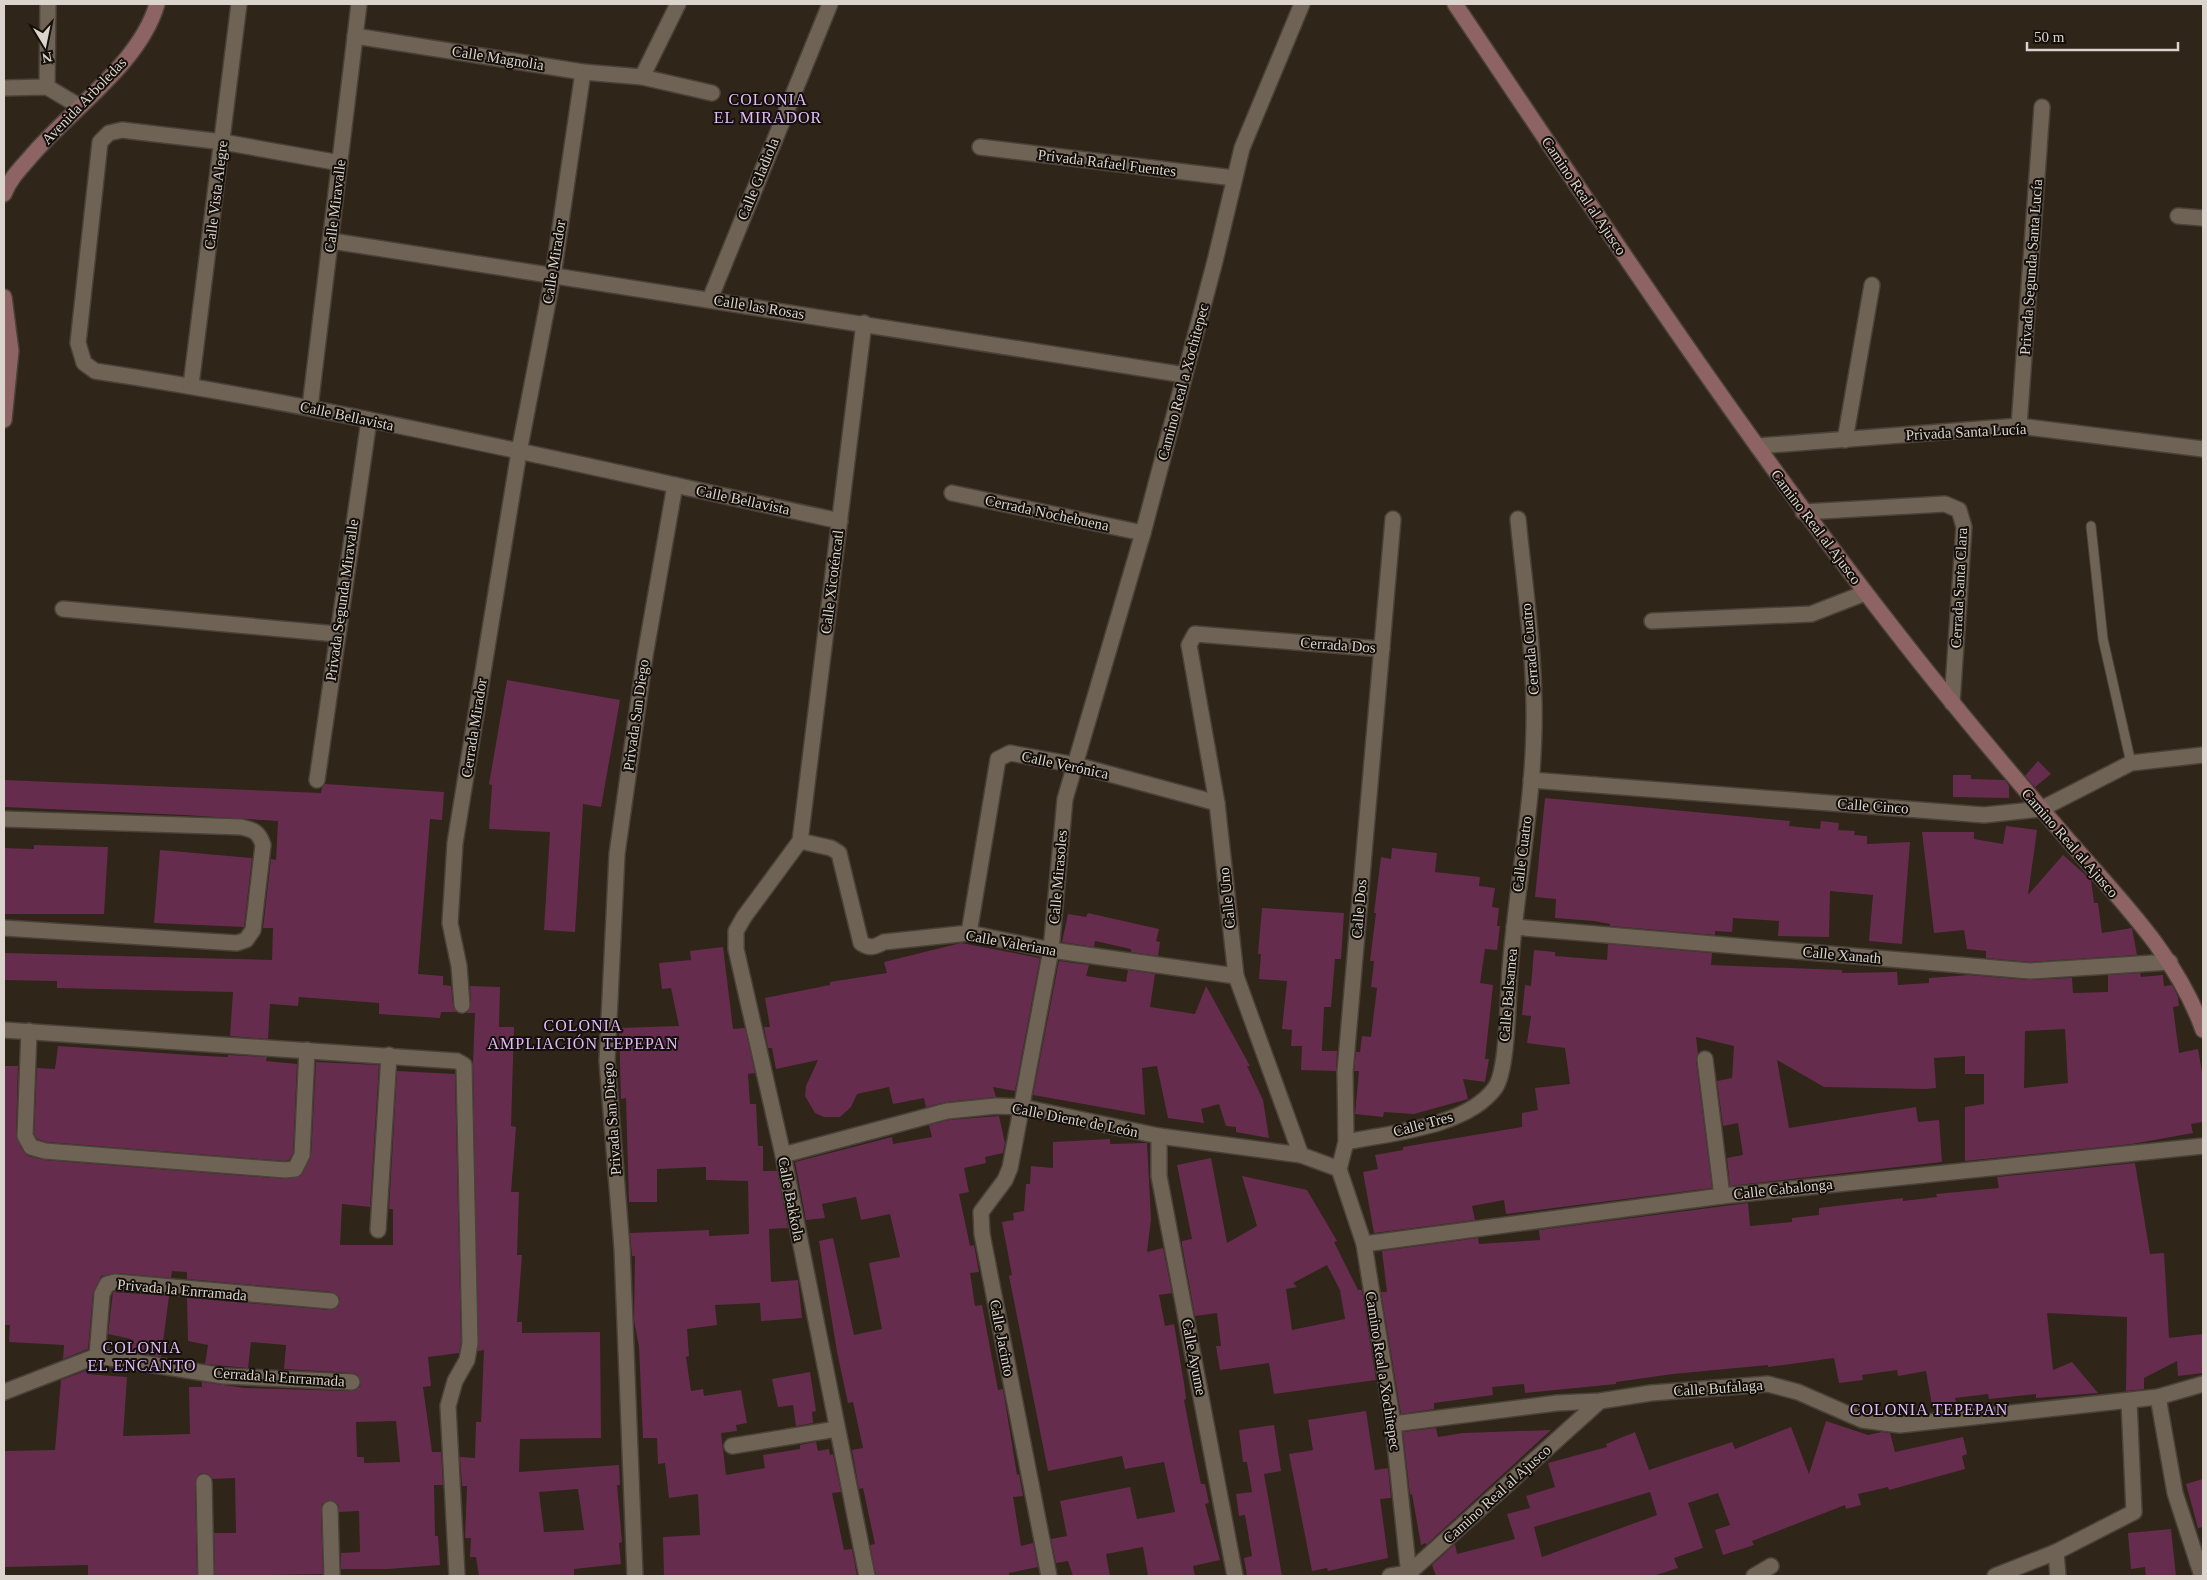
<svg xmlns="http://www.w3.org/2000/svg" width="2207" height="1580" font-family="Georgia,serif">
	<style>
		.building { fill: #662c4e; fill-rule: evenodd }
		.lines { fill: none; stroke-linecap: round; stroke-linejoin: round }
		.lane-casing { stroke: #4a4138; stroke-width: 11 }
		.street-casing { stroke: #4a4138; stroke-width: 18 }
		.secondary-casing { stroke: #4a4138; stroke-width: 18 }
		.lane { stroke: #6f6356; stroke-width: 9 }
		.street { stroke: #6f6356; stroke-width: 15 }
		.secondary { stroke: #8d6463; stroke-width: 15 }
		.labels { text-anchor: middle; dominant-baseline: central; stroke-width: 4; stroke-linejoin: round; paint-order: stroke }
		.street-label { font-size: 15px; fill: #dbd4cd; stroke: #140f0a }
		.neighbourhood-label { font-size: 16px; letter-spacing: 1px; fill: #e5bcfe; stroke: #140f0a }
	</style>
	<rect width="100%" height="100%" fill="#2f2519"/>
	<g class="building">
		<path d="M507,680L620,700L601,807L583,804L575,932L544,930L550,832L489,829L492,785L489,784Z"/>
		<path d="M2038,761L2051,774L2035,787L2025,776Z"/>
		<path d="M1953,775H1971V779L2005,780L2009,786V798L1953,797Z"/>
		<path d="M4,780L321,793L322,788L325,784L444,792L442,820L430,819L418,974L443,976V985L451,986L453,1006L457,1012H441L440,1018L379,1014V1003L299,997L298,1006L270,1004L268,1039L230,1036L233,992L57,988V981L4,980V953L272,960L273,928H263L271,859L276,860L278,821L184,815L4,807Z"/>
		<path d="M1545,798L1790,821L1789,826L1820,829L1821,821L1839,823L1838,830L1855,831L1854,835L1867,836V844L1910,842L1902,944L1869,941L1873,895L1830,891L1829,937L1778,936L1779,921L1733,918L1732,932L1715,931V935L1610,926V924L1594,921L1555,918L1556,899L1535,897Z"/>
		<path d="M2006,826L2037,830L2028,895L2063,855L2091,880L2094,903H2098L2102,933L2132,928L2137,955L2030,962L1986,958V951L1967,949L1964,930L1934,933L1922,832H1974V839L2003,844Z"/>
		<path d="M34,845L108,847L104,914H4V848L34,849Z"/>
		<path d="M1392,848L1437,853L1435,872L1480,877L1479,886L1495,888L1492,907L1499,908L1497,926H1500L1497,950L1485,949L1480,983L1493,985L1485,1059H1489L1485,1082L1463,1079L1468,1099L1414,1114L1384,1112L1383,1117L1355,1114L1359,1071H1354L1356,1052H1360L1362,1036L1371,1037L1377,988L1371,987L1374,961H1370L1376,913H1374L1381,857L1391,859Z"/>
		<path d="M160,850L252,858L244,927L154,923Z"/>
		<path d="M1262,908L1344,913L1341,959H1335L1331,1007H1324L1322,1051H1337L1336,1071L1301,1070L1302,1046H1291L1292,1030L1282,1029L1287,981L1259,979L1261,954H1258Z"/>
		<path d="M1088,913L1159,929L1156,941L1160,942L1158,956L1131,952V949L1095,941L1094,947L1062,942L1068,914L1086,917Z"/>
		<path d="M961,943L1040,958L1015,1091L993,1087L996,1097L946,1102L926,1107L924,1098L893,1104L889,1087L857,1094L851,1107L840,1117H824L815,1113L805,1096L806,1086L818,1060L776,1069L772,1048H768L764,1027H770L765,998L830,985V982L887,973L884,962Z"/>
		<path d="M1608,944L1712,953L1711,965L1842,970V973L1897,972L1898,985L1929,983V978L1969,975L2029,980L2072,978L2073,993L2108,992V975L2140,973L2141,977L2163,975L2164,986L2172,985L2178,997L2179,1006L2173,1007L2179,1053L2198,1049L2203,1078V1122L2191,1124L2193,1133L2132,1144L1965,1161V1107L1984,1104V1074H1965V1056L1934,1058L1936,1088L1926,1089L1824,1087L1777,1060L1789,1128L1916,1107L1918,1122L1939,1120L1942,1162L1730,1186L1727,1158L1743,1155L1738,1123L1723,1126L1717,1081L1732,1078L1734,1046L1696,1037L1698,1053L1696,1060L1712,1188L1506,1214L1504,1200L1472,1206L1475,1220L1374,1233L1363,1172L1378,1169L1375,1155L1403,1150V1147L1522,1127V1113L1538,1110L1535,1088L1570,1084L1565,1048L1527,1043L1531,1016L1522,1015L1525,985L1531,986L1534,950L1555,952V956L1607,960ZM2065,1029L2068,1083L2024,1088L2025,1031Z"/>
		<path d="M723,947L733,1029L745,1028L755,1073L748,1074L750,1104H756L758,1146H763V1171H777L788,1228L769,1229L771,1282L798,1280L802,1318L761,1321L760,1303L715,1305L717,1325L687,1329L689,1356L686,1357L691,1391L703,1389L704,1396L741,1390L747,1423L736,1425L737,1431L721,1433L726,1475L765,1468L763,1455L800,1449V1445L816,1442L818,1451L829,1449L830,1455L833,1454L841,1492L832,1493L844,1550L852,1549L857,1576H664L663,1537L700,1535L698,1494L669,1498L665,1463L658,1464L657,1438H643L639,1347L634,1320L635,1256H632L630,1233L709,1230V1236L749,1234L748,1181L706,1180V1167L657,1169V1202H629L626,1098L621,1099L619,1028L679,1026L671,988L662,989L659,963L691,960L690,951Z"/>
		<path d="M1059,961L1089,965L1086,976L1126,982L1128,970L1155,974L1150,1007L1195,1014L1206,986L1250,1066H1247L1263,1100L1269,1138L1236,1132V1127L1226,1126L1219,1104L1201,1109L1204,1123L1168,1118L1157,1066L1142,1068L1145,1115L1033,1095Z"/>
		<path d="M470,986L500,987L499,1027H514L511,1126L516,1127L511,1192H519L517,1255H522L517,1322H522V1333L600,1332L601,1438L520,1439L519,1472L619,1465L620,1485H617L622,1542L619,1543L621,1564L574,1569V1576H479L476,1557H470L471,1538H465L467,1486H462L460,1457L475,1458L476,1422H481L484,1350L478,1351L473,1062L475,1013H467L471,1005ZM578,1489L584,1530L544,1532L539,1492Z"/>
		<path d="M58,1046L205,1056L228,1057V1055L267,1057L266,1061L297,1064L293,1153L289,1160L285,1161L47,1142L37,1139L34,1134L37,1068L55,1069Z"/>
		<path d="M316,1062L379,1065L370,1207L342,1204L340,1245H393V1209H389L397,1071L455,1074L461,1342L459,1353L428,1357L431,1386L423,1387L432,1452H441L443,1485H434L435,1536H438L440,1565L388,1569H341V1553L360,1552L359,1511L339,1512L338,1504L329,1500L322,1504L321,1509L323,1574L215,1576L214,1533H236L235,1478L213,1479L204,1473L199,1474L195,1482L197,1576H88V1565L4,1567V1451L55,1450L61,1380L88,1370L87,1374L127,1377L123,1436L190,1434L189,1387H202V1382L245,1388L352,1391L360,1387L361,1382L357,1374L352,1373L284,1369L286,1345L251,1342L248,1368L205,1364L208,1345L188,1341L187,1298L330,1310L338,1307L340,1298L332,1292L187,1279V1272L172,1271L171,1278L116,1273L101,1276L93,1293L88,1349L63,1359L64,1345L9,1342L10,1325H4V1066H18L16,1136L23,1151L28,1156L44,1160L286,1179L301,1176L311,1156ZM396,1421L400,1462L364,1463V1457H357L356,1422Z"/>
		<path d="M999,1116L1005,1143L1003,1153L985,1157L986,1163L964,1168L969,1192L959,1194L970,1246L974,1245L979,1272L970,1273L975,1306L982,1305L998,1390L1003,1389L1017,1475L1019,1474L1023,1496L1013,1497L1021,1546L1033,1543L1038,1567L1009,1573V1576H876L870,1545L875,1544L863,1488L859,1489L852,1450L863,1448L853,1402L848,1403L837,1352L819,1241L833,1238L854,1335L882,1329L869,1263L900,1257L890,1214L861,1220L856,1197L822,1204L825,1218L806,1220L795,1162L892,1137L893,1144L932,1137L929,1125L949,1120Z"/>
		<path d="M1110,1139V1144L1147,1143L1151,1219L1147,1252L1163,1248L1172,1293L1159,1295L1165,1326L1174,1324L1184,1383L1186,1399L1184,1400L1193,1447L1201,1484H1205L1209,1503L1205,1504L1220,1560L1193,1566L1195,1576H1148L1143,1547L1106,1554L1110,1576H1073L1068,1561L1056,1563L1051,1539L1067,1536L1060,1501L1130,1487L1137,1519L1175,1512L1164,1462L1125,1469L1122,1456L1048,1471L1009,1276L1012,1275L1002,1222L1014,1220L1013,1213L1024,1211L1026,1184H1030L1031,1166L1053,1168V1142Z"/>
		<path d="M1211,1158L1227,1243L1257,1226L1242,1176L1307,1190L1337,1241L1334,1242L1358,1290H1362L1376,1380L1274,1394L1269,1363L1220,1370L1216,1346H1221L1217,1313L1195,1316L1182,1245V1241L1192,1239L1177,1165ZM1327,1265L1340,1290L1345,1319L1292,1330L1286,1289L1297,1287L1293,1283Z"/>
		<path d="M2135,1163L2150,1254L2164,1253L2169,1338L2203,1334V1373L2178,1376L2177,1361L2144,1378V1389L2126,1391L2127,1317L2047,1313L2053,1370L2072,1362L2098,1393L2036,1398V1394L1989,1399L1988,1394L1955,1398L1956,1402L1932,1405L1926,1371L1898,1376L1897,1370L1862,1375L1863,1380L1839,1383L1834,1358L1768,1367V1365L1673,1374L1616,1382V1384L1525,1393L1524,1384L1492,1387L1493,1395L1434,1403V1409L1401,1414L1381,1292H1387L1382,1251L1478,1238L1479,1244L1540,1240L1539,1230L1748,1203L1750,1226L1792,1222V1218L1819,1215V1208L1903,1198V1201L1937,1197L1936,1194L1999,1188L1997,1177Z"/>
		<path d="M113,1292L169,1296L161,1357L129,1352L131,1339L108,1334Z"/>
		<path d="M810,1372L816,1411L812,1412L813,1423L796,1426L793,1405L778,1407L772,1379Z"/>
		<path d="M1366,1411L1375,1470L1388,1468L1391,1498L1380,1499L1388,1558L1328,1571L1327,1568L1312,1571L1289,1454L1313,1450L1308,1420Z"/>
		<path d="M1826,1421L1868,1435L1882,1432L1890,1433L1895,1452L1963,1437L1967,1454L1962,1456L1965,1469L1889,1490L1888,1487L1858,1494L1861,1505L1846,1509L1845,1505L1752,1541L1754,1545L1723,1555L1715,1530L1730,1525L1718,1493L1688,1503L1703,1548L1674,1558L1678,1568L1653,1576H1436L1432,1565L1455,1544L1457,1554L1515,1539L1507,1514L1530,1508L1526,1496L1555,1487L1548,1463L1607,1447L1606,1444L1635,1432L1649,1470L1732,1442L1735,1449L1791,1427L1809,1474ZM1650,1492L1657,1515L1542,1557L1534,1527Z"/>
		<path d="M1274,1425L1281,1471L1264,1474L1282,1576H1247L1244,1558L1252,1556L1245,1515L1239,1516L1236,1494L1252,1492L1247,1462H1243L1239,1430Z"/>
		<path d="M1436,1428L1438,1437L1463,1433L1551,1430L1426,1545V1543L1421,1545L1412,1494L1410,1495L1403,1432Z"/>
		<path d="M2203,1479V1527L2198,1528L2186,1484Z"/>
		<path d="M2171,1529L2176,1576H2146L2145,1567L2131,1569L2128,1533Z"/>
	</g>
	<g class="lines">
		<g class="lane-casing">
			<path id="lane" d="M2091,526L2103,639L2131,763"/>
		</g>
		<g class="street-casing">
			<g id="street">
				<path d="M355,36L583,72L642,77L712,93"/>
				<path d="M642,77L678,4"/>
				<path d="M47,87L48,4"/>
				<path d="M4,88L47,87L79,106"/>
				<path d="M980,147L1234,178"/>
				<path d="M340,163L223,142L122,130L109,133L100,142L78,343L84,363L95,371C346,409 593,468 840,521"/>
				<path d="M2178,216L2203,218"/>
				<path d="M332,241L1185,375"/>
				<path d="M710,299L830,4"/>
				<path d="M864,323L800,841L744,917L736,931V949L783,1155L867,1576"/>
				<path d="M191,385L239,4"/>
				<path d="M310,407L359,4"/>
				<path d="M2019,426L2042,107"/>
				<path d="M1845,440L1872,285"/>
				<path d="M1757,446L2019,426L2203,449"/>
				<path d="M952,493L1143,533"/>
				<path d="M1803,512L1945,504L1959,510L1964,527L1952,703"/>
				<path d="M63,609L337,634"/>
				<path d="M1652,621L1811,614L1865,593"/>
				<path d="M317,780L369,420"/>
				<path d="M1531,780L1984,815L2041,809L2131,763L2203,755"/>
				<path d="M4,819L241,827C254,830 259,832 263,845L253,930L246,940L237,943L221,942L4,928"/>
				<path d="M800,841L831,848L839,853L861,943C870,949 875,947 884,942L969,933L1051,950L1236,976"/>
				<path d="M1514,927L2030,971L2170,962"/>
				<path d="M969,933L998,759L1010,753L1076,765L1217,803"/>
				<path d="M462,1005L459,966L450,923L455,843L519,452L553,276L583,72"/>
				<path d="M4,1030L457,1061L464,1065L470,1343L467,1360L455,1381L448,1406L457,1576"/>
				<path d="M29,1031L25,1136L31,1147L45,1151L285,1170L295,1169L302,1155L307,1050"/>
				<path d="M1705,1059L1722,1196"/>
				<path d="M1159,1136V1176L1235,1576"/>
				<path d="M1346,1142C1390,1133 1467,1127 1495,1088C1508,1071 1508,994 1510,969C1517,881 1536,792 1534,703C1533,641 1524,580 1518,519"/>
				<path d="M783,1155L947,1111L996,1106L1022,1107L1159,1136L1301,1155L1339,1169"/>
				<path d="M1301,1155L1236,976L1217,803L1189,645L1195,634L1382,649"/>
				<path d="M1339,1169L1346,1142L1345,1072L1393,519"/>
				<path d="M1339,1169L1364,1244L1393,1424L1409,1576"/>
				<path d="M378,1230L389,1055"/>
				<path d="M1364,1244L1722,1196L2203,1146"/>
				<path d="M97,1356L102,1294L107,1284L115,1282L331,1301"/>
				<path d="M4,1392L97,1356L224,1376L352,1382"/>
				<path d="M2158,1397L2175,1493L2202,1576"/>
				<path d="M1393,1424L1557,1403L1600,1401L1651,1393L1768,1384L1798,1392L1862,1420L1900,1425L2158,1397L2203,1384"/>
				<path d="M732,1446L837,1429"/>
				<path d="M204,1482L206,1576"/>
				<path d="M330,1509L332,1576"/>
				<path d="M2056,1552L2058,1576"/>
				<path d="M635,1576L622,1249L607,1061L617,854L645,656L675,485"/>
				<path d="M1049,1576L982,1234L981,1212L1005,1180L1010,1168L1051,950L1065,799L1143,533L1215,261L1242,148L1302,4"/>
				<path d="M1390,1576L1409,1573L1600,1401"/>
				<path d="M1754,1576L1771,1566"/>
				<path d="M1995,1576L2056,1552L2134,1512L2129,1401"/>
			</g>
		</g>
		<g class="secondary-casing">
			<g id="secondary">
				<path d="M1455,4C1599,218 1740,433 1900,637C1952,704 2007,769 2063,834C2115,895 2176,953 2203,1030"/>
				<path d="M4,194C10,178 22,167 33,154C73,108 140,63 157,4"/>
				<path d="M4,297L11,351L4,420"/>
			</g>
		</g>
		<use href="#lane" class="lane"/>
		<use href="#street" class="street"/>
		<use href="#secondary" class="secondary"/>
	</g>
	<g class="labels">
		<g class="street-label">
			<text transform="translate(498 58) rotate(9)">Calle Magnolia</text>
			<text transform="translate(84 101) rotate(-46)">Avenida Arboledas</text>
			<text transform="translate(1107 163) rotate(7)">Privada Rafael Fuentes</text>
			<text transform="translate(758 179) rotate(-68)">Calle Gladiola</text>
			<text transform="translate(216 195) rotate(-83)">Calle Vista Alegre</text>
			<text transform="translate(1584 196) rotate(56)">Camino Real al Ajusco</text>
			<text transform="translate(335 206) rotate(-83)">Calle Miravalle</text>
			<text transform="translate(554 262) rotate(-81)">Calle Mirador</text>
			<text transform="translate(2031 267) rotate(-86)">Privada Segunda Santa Lucía</text>
			<text transform="translate(759 307) rotate(9)">Calle las Rosas</text>
			<text transform="translate(1183 382) rotate(-75)">Camino Real a Xochitepec</text>
			<text transform="translate(347 416) rotate(12)">Calle Bellavista</text>
			<text transform="translate(1966 432) rotate(-3)">Privada Santa Lucía</text>
			<text transform="translate(743 500) rotate(12)">Calle Bellavista</text>
			<text transform="translate(1047 513) rotate(12)">Cerrada Nochebuena</text>
			<text transform="translate(1816 527) rotate(53)">Camino Real al Ajusco</text>
			<text transform="translate(832 582) rotate(-83)">Calle Xicoténcatl</text>
			<text transform="translate(1959 588) rotate(-87)">Cerrada Santa Clara</text>
			<text transform="translate(342 600) rotate(-82)">Privada Segunda Miravalle</text>
			<text transform="translate(1338 645) rotate(4)">Cerrada Dos</text>
			<text transform="translate(1530 649) rotate(-95)">Cerrada Cuatro</text>
			<text transform="translate(636 715) rotate(-82)">Privada San Diego</text>
			<text transform="translate(474 728) rotate(-81)">Cerrada Mirador</text>
			<text transform="translate(1065 765) rotate(12)">Calle Verónica</text>
			<text transform="translate(1873 806) rotate(4)">Calle Cinco</text>
			<text transform="translate(2070 843) rotate(49)">Camino Real al Ajusco</text>
			<text transform="translate(1522 854) rotate(-83)">Calle Cuatro</text>
			<text transform="translate(1058 877) rotate(-85)">Calle Mirasoles</text>
			<text transform="translate(1227 898) rotate(-96)">Calle Uno</text>
			<text transform="translate(1359 909) rotate(-85)">Calle Dos</text>
			<text transform="translate(1011 943) rotate(10)">Calle Valeriana</text>
			<text transform="translate(1842 955) rotate(5)">Calle Xanath</text>
			<text transform="translate(1508 995) rotate(-85)">Calle Balsamea</text>
			<text transform="translate(612 1119) rotate(-94)">Privada San Diego</text>
			<text transform="translate(1075 1120) rotate(11)">Calle Diente de León</text>
			<text transform="translate(1423 1124) rotate(-15)">Calle Tres</text>
			<text transform="translate(1783 1189) rotate(-6)">Calle Cabalonga</text>
			<text transform="translate(791 1199) rotate(79)">Calle Bakkola</text>
			<text transform="translate(182 1290) rotate(5)">Privada la Enrramada</text>
			<text transform="translate(1002 1338) rotate(79)">Calle Jacinto</text>
			<text transform="translate(1194 1357) rotate(79)">Calle Ayume</text>
			<text transform="translate(1383 1371) rotate(81)">Camino Real a Xochitepec</text>
			<text transform="translate(279 1377) rotate(4)">Cerrada la Enrramada</text>
			<text transform="translate(1718 1388) rotate(-4)">Calle Bufalaga</text>
			<text transform="translate(1497 1494) rotate(-42)">Camino Real al Ajusco</text>
		</g>
		<g class="neighbourhood-label">
			<text x="768" y="99">COLONIA<tspan x="768" dy="18">EL MIRADOR</tspan></text>
			<text x="583" y="1025">COLONIA<tspan x="583" dy="18">AMPLIACIÓN TEPEPAN</tspan></text>
			<text x="142" y="1347">COLONIA<tspan x="142" dy="18">EL ENCANTO</tspan></text>
			<text x="1929" y="1409">COLONIA TEPEPAN</text>
		</g>
	</g>
	<rect width="2207" height="1580" fill="none" stroke="#dbd4cd" stroke-width="10"/>
	<g transform="translate(45 45) rotate(170)" stroke="#140f0a" stroke-width="4" paint-order="stroke">
	<path d="M0-4L9 19L0 12L-9 19Z" fill="#dbd4cd"/>
	<text y="-8" font-size="14" font-weight="bold" text-anchor="middle" fill="#dbd4cd">N</text>
	</g>
	<path d="M2027 42v8h151v-8" fill="none" stroke="#dbd4cd" stroke-width="2.5"/>
	<text x="2034" y="42" font-size="15" fill="#dbd4cd" stroke="#140f0a" stroke-width="4" paint-order="stroke">50 m</text>
</svg>
